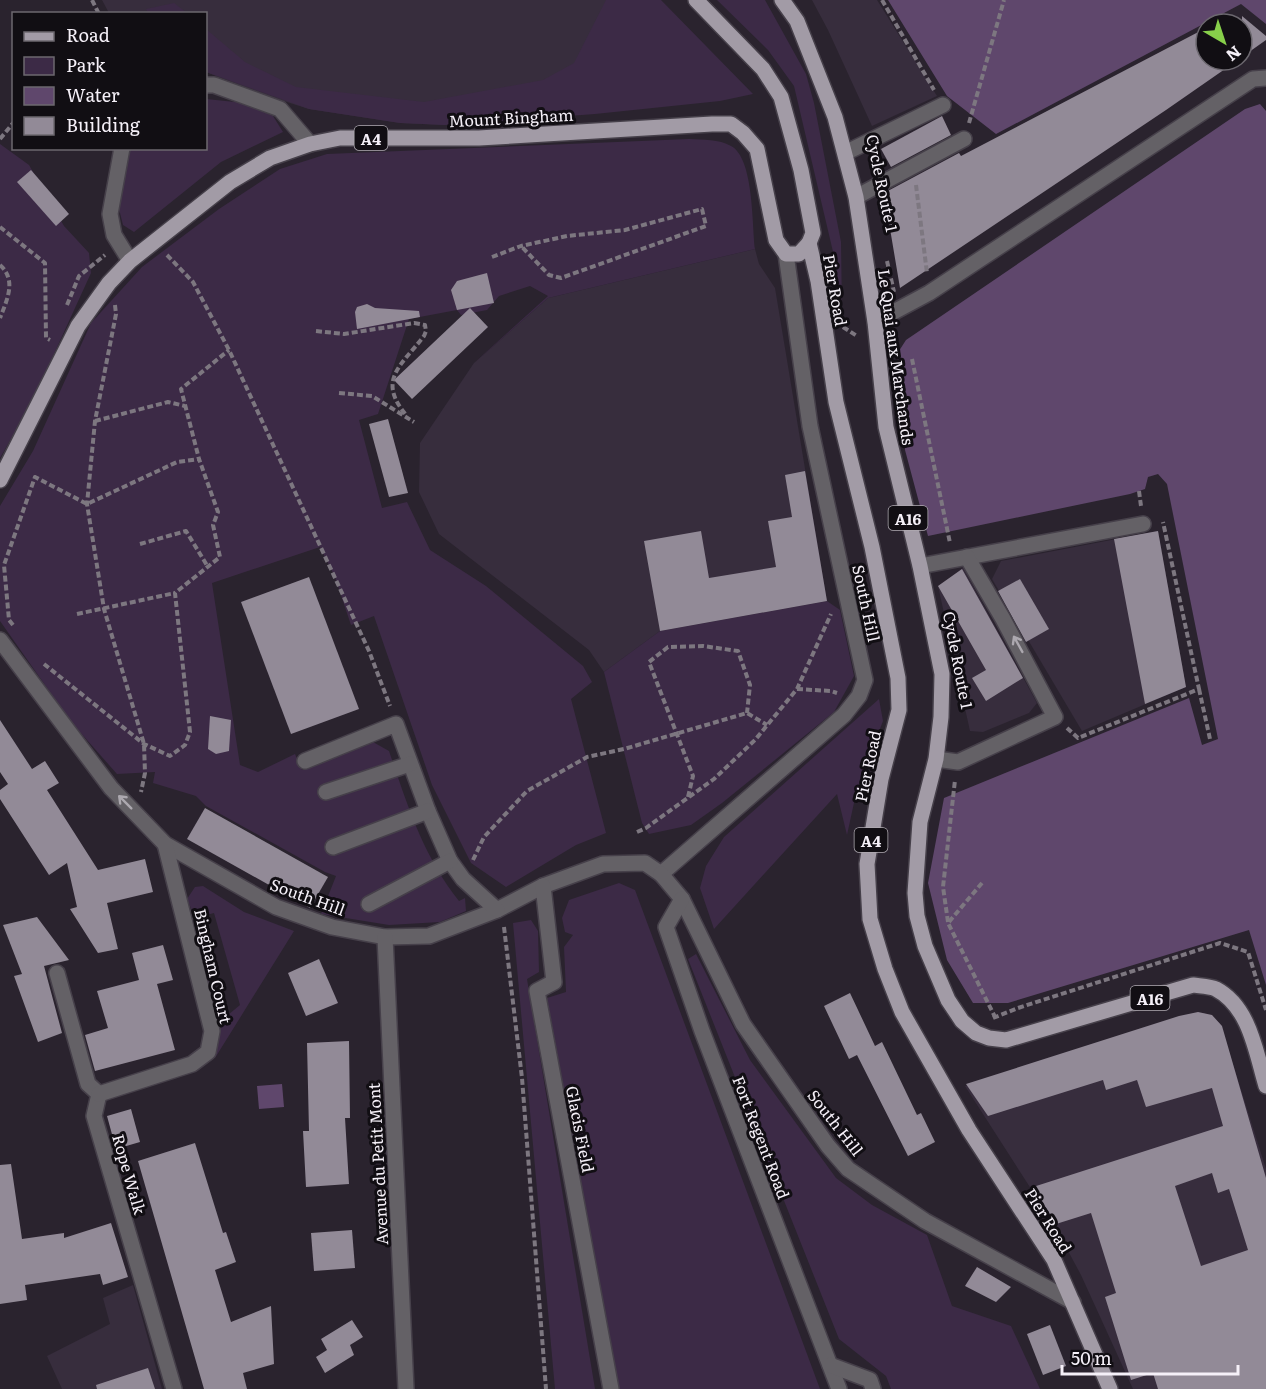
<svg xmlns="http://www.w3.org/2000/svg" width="1266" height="1389" font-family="Literata,serif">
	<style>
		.built { fill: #372d3d }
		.green { fill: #3c2a46 }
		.water { fill: #5f476c }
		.building { fill: #928a97; fill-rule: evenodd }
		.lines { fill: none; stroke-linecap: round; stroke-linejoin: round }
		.minor-casing { stroke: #46404a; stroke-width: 18 }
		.major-casing { stroke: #46404a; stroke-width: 18 }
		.path { stroke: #7d7780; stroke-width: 4; stroke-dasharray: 6 3; stroke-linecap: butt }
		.minor { stroke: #646166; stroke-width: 15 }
		.major { stroke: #a29ba6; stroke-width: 15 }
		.oneway { stroke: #aca8af }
		.labels { text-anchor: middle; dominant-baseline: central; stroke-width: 6; stroke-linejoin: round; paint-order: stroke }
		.shield { fill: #110e13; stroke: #b1acb3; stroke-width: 1.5 }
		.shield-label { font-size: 15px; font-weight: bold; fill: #f5f0f8 }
		.street-label { font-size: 16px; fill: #f5f0f8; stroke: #110e13 }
	</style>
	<rect width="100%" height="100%" fill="#2a232e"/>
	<g class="built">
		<path d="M102,0H632L617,87L445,125L400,123L309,109L271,97L206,72V14L109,13Z"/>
		<path d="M812,0H877L937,96L872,126L828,30Z"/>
		<path d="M755,249L759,264L775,288L827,601L660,631L604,672L589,650L439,534L419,492L420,443L474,363L548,298Z"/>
		<path d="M1158,531L1186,687L1082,731L992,579L1001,561Z"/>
		<path d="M963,568L1037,703L1029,713L983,732L970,731L938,586Z"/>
		<path d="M1204,1013L1220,1023L1266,1169V1389H1133L1081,1275L1053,1223L965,1086L1186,1015Z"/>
		<path d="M133,1285L162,1389H62L47,1356L110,1324L103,1298Z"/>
	</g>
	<g class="green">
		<path d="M606,0H661L753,94L720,101L595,114L445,125L400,123L309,109L206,72V29L245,62L296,87L424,102L543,80L574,63Z"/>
		<path d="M717,0H765L806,74L814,103L841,242L842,309L834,256L794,86L768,50Z"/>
		<path d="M174,3L187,13H148L146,9Z"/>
		<path d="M206,99L245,103L273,116L283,132L221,162L134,232L123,225L119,209L130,149L206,148Z"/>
		<path d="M689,139C703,140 719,139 731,146C754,158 752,225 755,249L548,298L474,363L548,296L530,286L499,296L487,310L461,315L457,310L409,319L378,414L359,420L382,508L407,502L430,550L486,586L583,666L592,682L571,699L606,833L576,845L506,887L471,863L432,785L374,616L351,625L335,577L320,547L212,583L240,765L258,772L295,754L302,770L373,742L389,751C407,804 423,856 459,901L465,898L466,911L440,922L389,925L321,914L336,876L325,872L206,806L196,796L153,783L155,772L117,774L71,722L0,621V506L33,451L91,323L142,267L219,209L280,169L327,154Z"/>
		<path d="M0,144L29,165L64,226L89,253L91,273L32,402L0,458Z"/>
		<path d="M827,601L840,610L854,676L834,712L722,803L691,825L649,834L642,823L604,672L660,631Z"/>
		<path d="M879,699L883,721L857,789L847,835L837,794L714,929L700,888L706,866L724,837Z"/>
		<path d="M619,883L635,890L820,1389H619L547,998L566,992L564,947L573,935L565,932L562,918L569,900Z"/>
		<path d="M203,886L244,912L294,931L215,1058L222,1020L240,1005L214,913L195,918L187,899L195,887Z"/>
		<path d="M531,920L538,931L539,972L527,979L595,1389H555L513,923Z"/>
		<path d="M696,954L750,1060L836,1178L872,1205L927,1235L952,1306L1011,1326L1040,1389H891L886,1376L839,1339L688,959Z"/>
	</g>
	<g class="water">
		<path d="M888,0H1266V24L1241,4L996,134L947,96Z"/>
		<path d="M1260,104L1266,111V985L1249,930L1008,1003H973L947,960L928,883L944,798L1189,698L1202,745L1218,739L1167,484L1158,474L1148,477L1145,489L1130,494L928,536L905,450L897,354L906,340L1245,109Z"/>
		<path d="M282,1084L284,1107L259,1109L257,1086Z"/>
	</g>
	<g class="building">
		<path d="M1242,16L1266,36V40L1242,57Z"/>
		<path d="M1206,28V60H1238L1166,110L900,288L884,193L959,153L961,156Z"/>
		<path d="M942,116L951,135L891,167L881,149Z"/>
		<path d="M31,170L69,214L56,226L17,182Z"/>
		<path d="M487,273L494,303L457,310L451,290L457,281Z"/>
		<path d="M367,304L375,308L419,311L420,317L357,329L355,312L357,307Z"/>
		<path d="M470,308L488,327L412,399L394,380Z"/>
		<path d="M388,419L408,493L389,497L369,424Z"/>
		<path d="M805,471L827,601L660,631L644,541L701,531L709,578L776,567L768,521L792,517L785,475Z"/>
		<path d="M1158,531L1186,687L1145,704L1114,539Z"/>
		<path d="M962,569L1023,678L986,701L972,678L986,670L938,586Z"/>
		<path d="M309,577L359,709L291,734L241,602Z"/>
		<path d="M1020,579L1049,629L1026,642L998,591Z"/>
		<path d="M210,716L231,720L229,751L216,754L208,749Z"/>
		<path d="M0,720L32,769L45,761L59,783L47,790L98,870L145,859L153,892L107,903L118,949L98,953L70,909L77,907L67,863L49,875L0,799V790L8,784L0,772Z"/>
		<path d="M205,808L328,877L310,908L187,839Z"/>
		<path d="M37,917L69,960L44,966L62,1033L38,1042L14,976L22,974L3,925Z"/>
		<path d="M163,945L173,980L157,984L175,1050L95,1071L85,1035L108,1028L97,991L139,980L132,953Z"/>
		<path d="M319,959L338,1003L306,1016L288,973Z"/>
		<path d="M850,993L875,1046L882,1042L917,1115L921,1113L935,1142L908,1156L857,1055L849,1059L824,1006Z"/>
		<path d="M1198,1012L1212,1015L1222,1026L1266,1178V1389H1158L1153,1373L1131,1380L1105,1297L1116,1293L1091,1213L1056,1224L1033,1187L1223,1126L1212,1088L1146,1107L1137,1080L1106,1090L1103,1080L988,1116L966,1084L1179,1016ZM1212,1173L1218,1193L1229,1189L1248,1250L1201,1266L1175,1186Z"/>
		<path d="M349,1041L350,1118H345L349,1184L306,1187L303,1131H309L307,1043Z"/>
		<path d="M131,1109L140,1142L116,1149L107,1116Z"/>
		<path d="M195,1143L223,1233L226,1232L236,1262L215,1270L231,1322L271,1306L274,1364L243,1373L247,1389H204L138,1161Z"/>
		<path d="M11,1164L22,1239L64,1233V1238L111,1223L128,1277L103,1285L100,1274L25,1285L27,1300L0,1304V1165Z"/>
		<path d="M352,1230L355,1268L314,1271L311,1233Z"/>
		<path d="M977,1267L1011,1287L996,1302L965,1286Z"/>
		<path d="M352,1320L363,1337L350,1345L354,1355L325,1373L316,1357L327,1350L321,1339Z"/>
		<path d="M1050,1325L1066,1366L1043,1375L1027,1334Z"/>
		<path d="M148,1368L155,1389H97L96,1385Z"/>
	</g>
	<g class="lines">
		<g class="minor-casing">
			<g id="minor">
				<path d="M206,85H214L280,109L310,144"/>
				<path d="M122,148L110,214L114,235L130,261"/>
				<path d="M845,153L943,105"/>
				<path d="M856,197L964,139"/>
				<path d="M875,322L929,293L1253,79L1266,78"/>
				<path d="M920,566L1143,524"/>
				<path d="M0,640L111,788L165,844L276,907L332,927L385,937L429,936L497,910L543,886L603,864L645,863L661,874L844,715L859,696L865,680L810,426L786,254"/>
				<path d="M936,759L958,762L1055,717L1003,619L967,557"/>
				<path d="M305,761L396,724L428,811L450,861L463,879L497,910"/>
				<path d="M326,792L410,764"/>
				<path d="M333,847L428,811"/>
				<path d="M661,874L682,899L743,1024L828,1146L848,1169L925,1221L1073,1302"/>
				<path d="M543,886L554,982L537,991L611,1389"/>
				<path d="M682,899L666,927L702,1031L839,1389"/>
				<path d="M369,904L450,861"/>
				<path d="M385,937L406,1389"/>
				<path d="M57,973L88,1084L99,1094L94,1116L174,1389"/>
				<path d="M99,1094L192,1064L208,1052L212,1031L165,844"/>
				<path d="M830,1365L870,1380L873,1389"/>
			</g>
		</g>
		<g class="major-casing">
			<g id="major">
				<path d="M782,0L797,21L835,117L856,197L875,322L886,427L920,566L942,674L941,717L936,759L920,822L915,893L917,916L925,946L948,1000L962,1021L976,1033L989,1038L1006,1040L1193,985C1200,986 1210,986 1216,989C1250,1007 1256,1053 1266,1086"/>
				<path d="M809,243L818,281L836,402L872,547L898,678L899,710L881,779L867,864L870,919L885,969L902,1012L969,1130L1054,1260L1110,1389"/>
				<path d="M0,480L78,326L109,283L130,261L230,182L270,158L310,144L340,138H479L712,124H731L743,133L757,149L776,240L786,254H799L809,243L813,233L801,170L781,97L763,69L696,0"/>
			</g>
		</g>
		<g class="path">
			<path d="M92,0L99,14"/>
			<path d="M882,0L934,90"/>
			<path d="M969,123L1004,0"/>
			<path d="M0,139L14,122"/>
			<path d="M916,185L927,273"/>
			<path d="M0,227L45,263L46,338L50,340"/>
			<path d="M167,255L193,282L229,350L369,651L390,706"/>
			<path d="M492,257L521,246L567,236L625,230L702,209L706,226L561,278L549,275L521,246"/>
			<path d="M887,261L894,292"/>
			<path d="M0,265C17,280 7,300 0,318"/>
			<path d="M67,305L79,276L105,255"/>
			<path d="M115,305L116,314L95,421L87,504L104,609L144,744L145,773L141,792"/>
			<path d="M843,327L857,336"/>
			<path d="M316,331L344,334L414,323L425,325L426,331L424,336C401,366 376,380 407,416"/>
			<path d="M912,359L950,543"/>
			<path d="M339,393L372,396L414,422"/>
			<path d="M95,421L168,402L185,406"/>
			<path d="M1139,491L1141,506"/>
			<path d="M140,544L186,531L208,567"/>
			<path d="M77,614L175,593"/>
			<path d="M13,625L9,620L4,565L35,477L87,504L177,462L199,459"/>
			<path d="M44,664L144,744L170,756L185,745L190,732L175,593L220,557L213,525L218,512L199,459L181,389L229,350"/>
			<path d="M797,689L831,691L837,693"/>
			<path d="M1199,689L1210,739"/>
			<path d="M1067,728L1078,738L1199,689L1163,522"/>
			<path d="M688,797L693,776L649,662L668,647L703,646L738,651L750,685L747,713"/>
			<path d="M637,832L646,828L714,779L755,740L797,689L831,614"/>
			<path d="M473,860L484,837L527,791L587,757L624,749L747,713L767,725"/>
			<path d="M982,883L948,923L995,1017"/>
			<path d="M948,922L943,887L955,780"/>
			<path d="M504,927L522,1078L546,1389"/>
			<path d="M993,1018L1018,1008L1220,943L1248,952L1266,1010"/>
		</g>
		<use href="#minor" class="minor"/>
		<use href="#major" class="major"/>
	</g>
	<defs><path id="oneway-shaft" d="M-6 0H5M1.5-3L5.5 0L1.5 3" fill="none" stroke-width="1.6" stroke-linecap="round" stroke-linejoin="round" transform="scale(1.5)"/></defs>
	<g class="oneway">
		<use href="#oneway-shaft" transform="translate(1018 644) rotate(-119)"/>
		<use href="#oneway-shaft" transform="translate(125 802) rotate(-135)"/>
	</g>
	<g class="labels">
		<g class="shield">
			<rect x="354.5" y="126" width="33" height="24" rx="4.5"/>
			<rect x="888.5" y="506" width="39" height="24" rx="4.5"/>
			<rect x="854.5" y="828" width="33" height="24" rx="4.5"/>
			<rect x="1130.5" y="986" width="39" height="24" rx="4.5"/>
		</g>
		<g class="shield-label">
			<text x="371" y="138">A4</text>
			<text x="908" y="518">A16</text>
			<text x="871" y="840">A4</text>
			<text x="1150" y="998">A16</text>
		</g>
		<g class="street-label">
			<text transform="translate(511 117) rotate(-3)">Mount Bingham</text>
			<text transform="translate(883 183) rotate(78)">Cycle Route 1</text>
			<text transform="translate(836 290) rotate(80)">Pier Road</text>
			<text transform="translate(897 357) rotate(82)">Le Quai aux Marchands</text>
			<text transform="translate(867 603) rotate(78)">South Hill</text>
			<text transform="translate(959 660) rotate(79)">Cycle Route 1</text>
			<text transform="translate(867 766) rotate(-78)">Pier Road</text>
			<text transform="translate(308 896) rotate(20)">South Hill</text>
			<text transform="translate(214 966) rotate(77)">Bingham Court</text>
			<text transform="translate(836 1122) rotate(52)">South Hill</text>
			<text transform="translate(581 1129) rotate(79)">Glacis Field</text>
			<text transform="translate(762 1137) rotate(69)">Fort Regent Road</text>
			<text transform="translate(377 1164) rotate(-93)">Avenue du Petit Mont</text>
			<text transform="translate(130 1174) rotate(74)">Rope Walk</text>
			<text transform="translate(1049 1220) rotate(58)">Pier Road</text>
		</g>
	</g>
	<rect x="12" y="12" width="195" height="138" fill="#110e13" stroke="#6c686f" stroke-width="1.5"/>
	<rect x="24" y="32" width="30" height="9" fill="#a29ba6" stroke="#6c686f" stroke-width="1.5"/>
	<text x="66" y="42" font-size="18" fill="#f5f0f8">Road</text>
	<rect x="24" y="57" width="30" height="18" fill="#3c2a46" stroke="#6c686f" stroke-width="1.5"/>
	<text x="66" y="72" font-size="18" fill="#f5f0f8">Park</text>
	<rect x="24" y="87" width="30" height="18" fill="#5f476c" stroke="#6c686f" stroke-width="1.5"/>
	<text x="66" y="102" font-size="18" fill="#f5f0f8">Water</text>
	<rect x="24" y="117" width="30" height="18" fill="#928a97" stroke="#6c686f" stroke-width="1.5"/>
	<text x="66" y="132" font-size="18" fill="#f5f0f8">Building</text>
	<g transform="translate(1224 42) rotate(141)"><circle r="28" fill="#110e13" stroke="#6c686f" stroke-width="1.5"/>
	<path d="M0-4.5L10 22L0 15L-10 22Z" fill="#87cf4a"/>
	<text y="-9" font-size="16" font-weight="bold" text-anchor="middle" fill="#f5f0f8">N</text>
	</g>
	<path d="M1062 1365v9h176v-9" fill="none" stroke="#f5f0f8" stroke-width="3"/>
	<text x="1071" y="1365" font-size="18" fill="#f5f0f8" stroke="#110e13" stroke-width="4.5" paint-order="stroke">50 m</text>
</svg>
